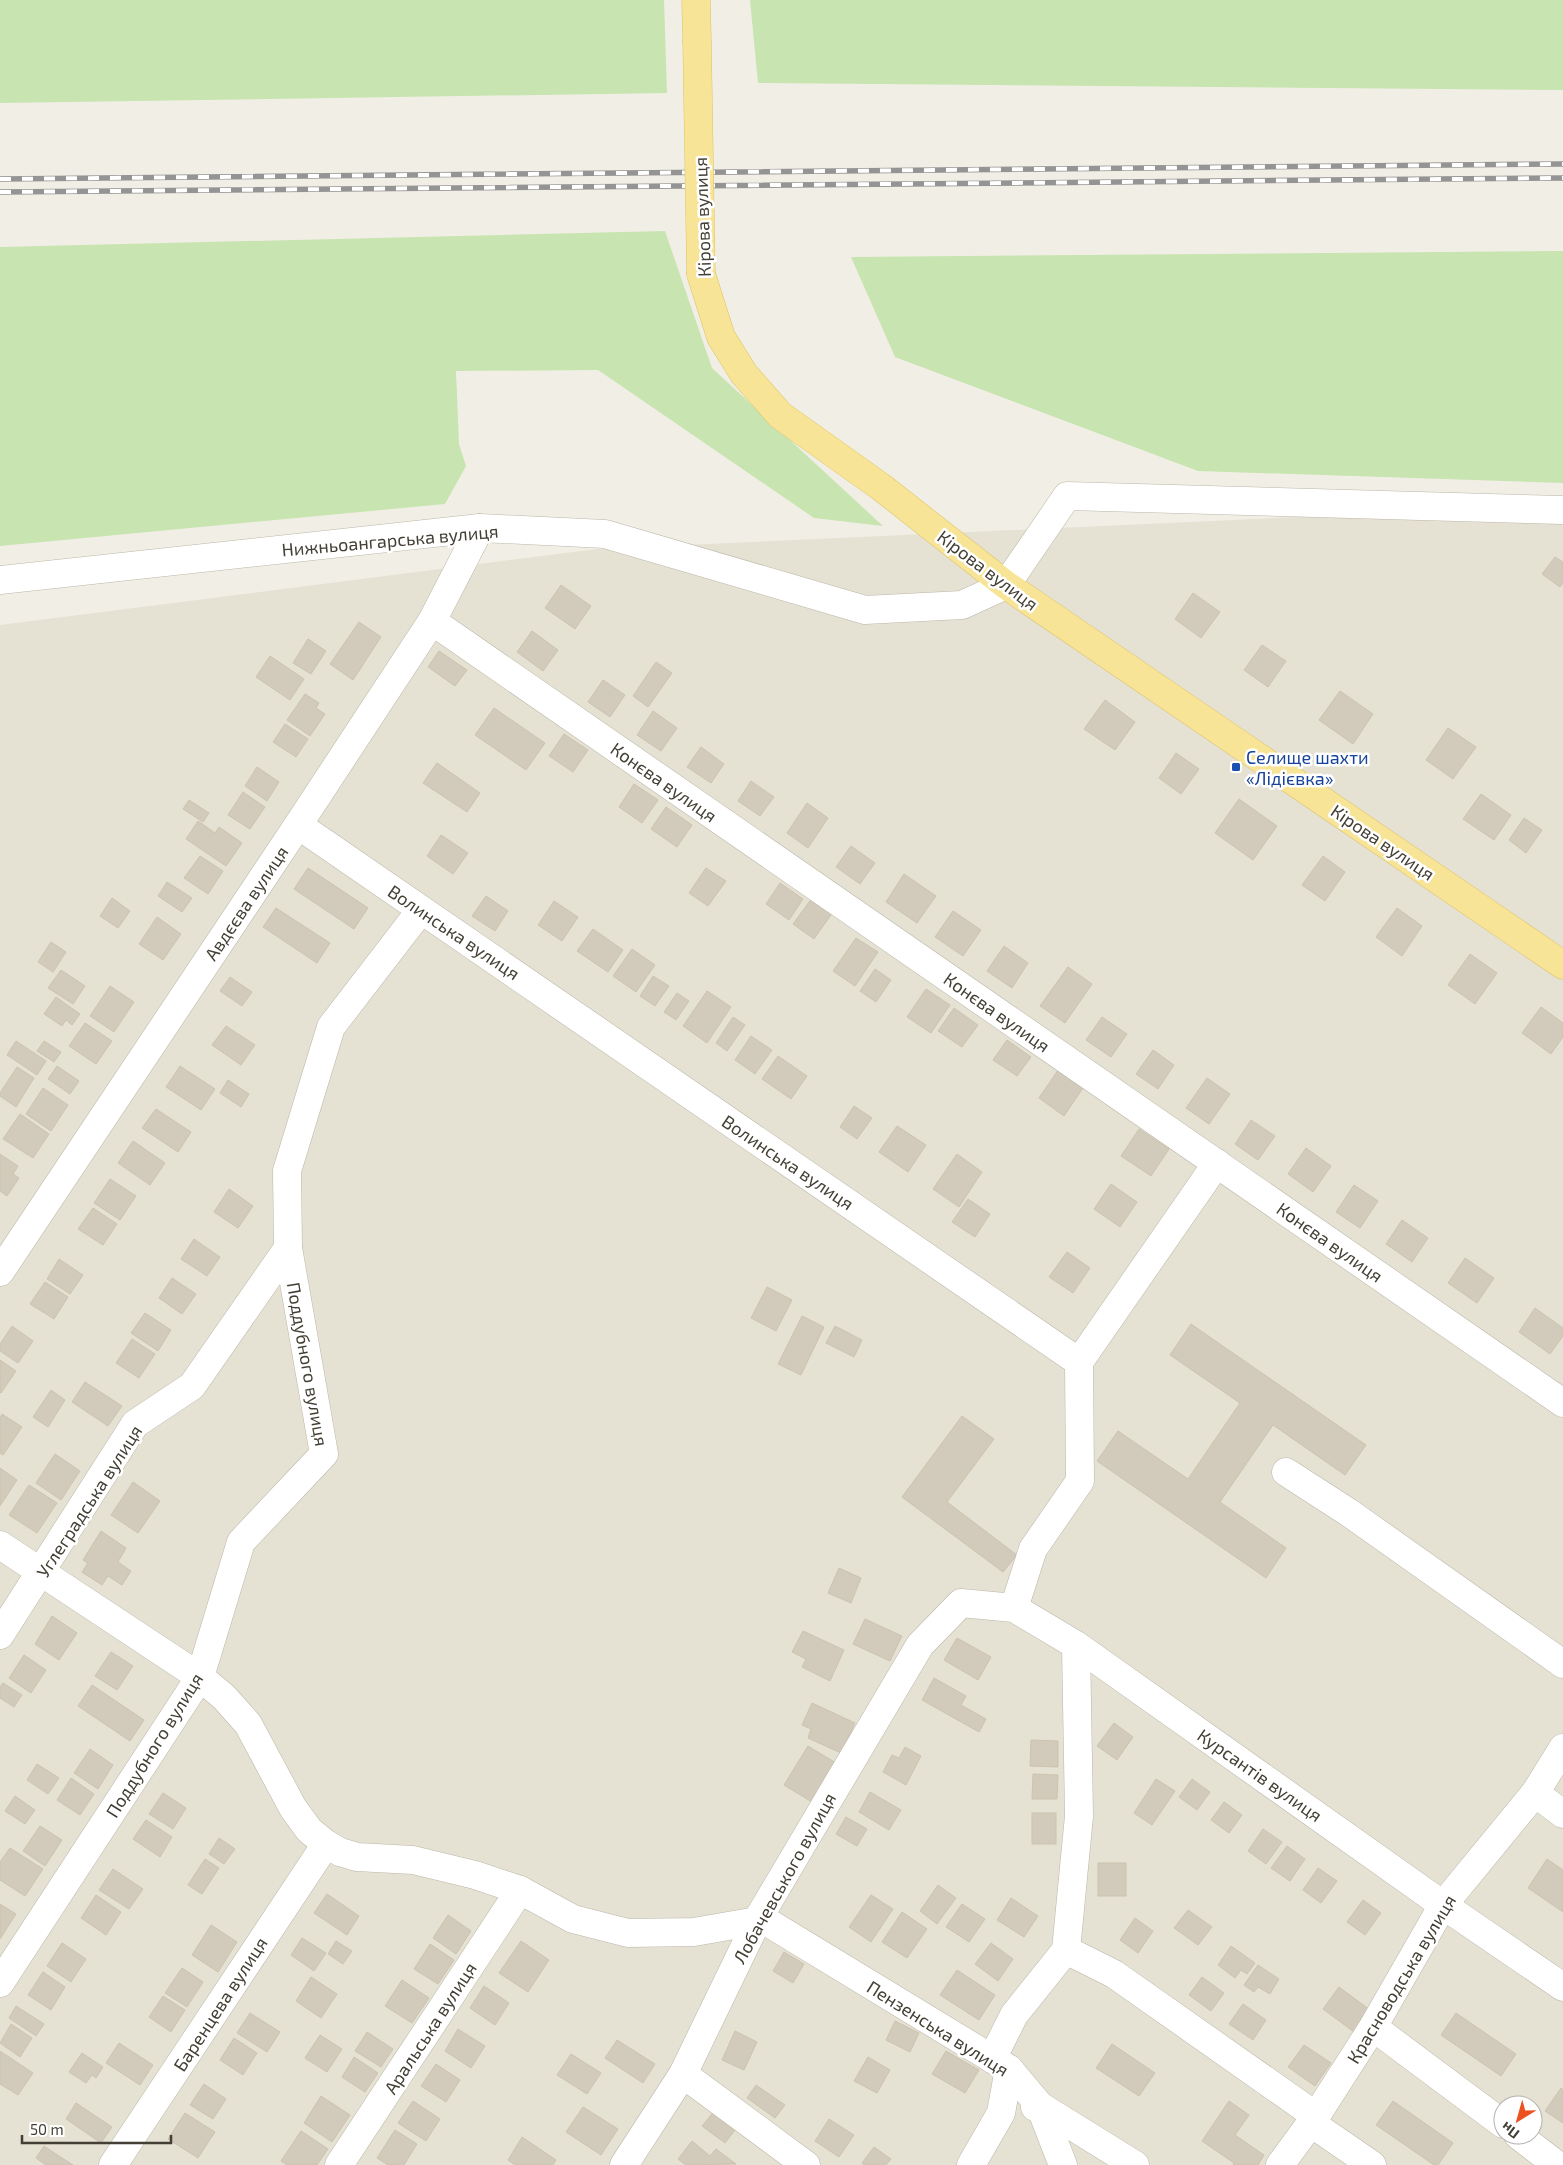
<svg xmlns="http://www.w3.org/2000/svg" width="1563" height="2165" font-family="'Exo 2',sans-serif">
	<style>
		.residential { fill: #e5e1d3; fill-rule: evenodd }
		.green { fill: #c8e4b0 }
		.building { fill: #d2cbbb; stroke: #ccc3af }
		.lines { fill: none; stroke-linecap: round; stroke-linejoin: round }
		.minor-casing { stroke: #bcb7a8; stroke-width: 29 }
		.major-casing { stroke: #dcc368; stroke-width: 29 }
		.minor { stroke: #fff; stroke-width: 28 }
		.major { stroke: #f8e497; stroke-width: 28 }
		.rail-casing { stroke: #949494; stroke-width: 5.5 }
		.rail { stroke: #fff; stroke-width: 4; stroke-dasharray: 11; stroke-linecap: butt }
		.major-bridge-casing { stroke: #dcc368; stroke-width: 29; stroke-linecap: butt }
		.major-bridge { stroke: #f8e497; stroke-width: 28 }
		.transit-dot { fill: #1a4fb4; stroke: #fff; stroke-width: 2 }
		.labels { text-anchor: middle; dominant-baseline: central; stroke-width: 5; stroke-linejoin: round; paint-order: stroke }
		.street-label { font-size: 18px; fill: #433f35; stroke: #fff }
		.transit-label { font-size: 18px; fill: #164399; stroke: #fff; text-anchor: start }
	</style>
	<rect width="100%" height="100%" fill="#f1efe5"/>
	<path class="residential" d="M1563,505V2165H0V625L597,549ZM1503,2105H1533V2135H1503Z"/>
	<g class="green">
		<path d="M0,0H664L667,93L0,103Z"/>
		<path d="M750,0H1563V90L758,83Z"/>
		<path d="M665,231L712,368L883,526L814,518L598,370L456,371L459,444L466,466L445,504L0,546V247Z"/>
		<path d="M1563,251V483L1198,471L895,357L851,257Z"/>
	</g>
	<g class="building">
		<path d="M1555,557L1563,562V583L1560,587L1542,574Z"/>
		<path d="M561,585L591,606L575,629L545,608Z"/>
		<path d="M1193,593L1220,612L1201,638L1175,619Z"/>
		<path d="M359,622L381,637L353,680L330,664Z"/>
		<path d="M532,631L558,650L543,671L517,652Z"/>
		<path d="M308,639L326,651L311,674L293,663Z"/>
		<path d="M1262,645L1286,661L1268,687L1244,670Z"/>
		<path d="M439,651L467,670L455,686L428,667Z"/>
		<path d="M270,656L304,679L290,700L256,677Z"/>
		<path d="M656,662L672,673L648,707L633,696Z"/>
		<path d="M603,680L625,695L610,717L588,702Z"/>
		<path d="M1340,691L1373,714L1353,744L1319,720Z"/>
		<path d="M305,694L319,703L316,708L325,714L310,736L287,720Z"/>
		<path d="M1105,700L1135,722L1115,750L1084,729Z"/>
		<path d="M494,708L545,743L526,770L475,735Z"/>
		<path d="M653,711L677,728L661,751L637,735Z"/>
		<path d="M285,724L308,739L296,757L273,742Z"/>
		<path d="M1448,728L1476,747L1453,779L1426,760Z"/>
		<path d="M564,734L588,750L573,772L549,756Z"/>
		<path d="M701,747L724,764L711,783L687,767Z"/>
		<path d="M1176,753L1199,769L1181,794L1159,778Z"/>
		<path d="M437,763L480,793L467,812L423,783Z"/>
		<path d="M257,767L279,782L267,801L245,786Z"/>
		<path d="M751,781L774,797L760,816L738,801Z"/>
		<path d="M634,784L658,800L642,823L619,807Z"/>
		<path d="M243,792L265,807L250,829L228,815Z"/>
		<path d="M1481,794L1511,815L1494,840L1463,819Z"/>
		<path d="M1239,799L1277,826L1253,860L1215,833Z"/>
		<path d="M189,800L209,813L203,822L183,809Z"/>
		<path d="M807,803L828,818L808,848L787,833Z"/>
		<path d="M666,807L692,825L677,847L651,829Z"/>
		<path d="M1524,818L1542,830L1526,853L1509,840Z"/>
		<path d="M198,821L215,833L219,827L242,843L226,866L186,839Z"/>
		<path d="M441,835L468,853L453,874L427,856Z"/>
		<path d="M851,846L875,863L860,884L836,867Z"/>
		<path d="M200,856L223,871L208,894L184,878Z"/>
		<path d="M1323,856L1345,872L1325,901L1302,885Z"/>
		<path d="M308,868L368,908L354,929L294,889Z"/>
		<path d="M706,868L726,881L708,906L689,893Z"/>
		<path d="M904,874L936,896L917,923L886,902Z"/>
		<path d="M167,882L192,898L182,912L158,896Z"/>
		<path d="M780,883L803,899L789,920L766,904Z"/>
		<path d="M486,896L508,911L495,931L472,916Z"/>
		<path d="M112,898L130,911L118,928L100,916Z"/>
		<path d="M812,898L833,912L814,939L793,924Z"/>
		<path d="M554,901L578,917L562,941L538,925Z"/>
		<path d="M276,908L330,943L317,963L263,927Z"/>
		<path d="M1397,908L1422,926L1402,956L1376,937Z"/>
		<path d="M953,911L981,930L963,956L935,937Z"/>
		<path d="M157,917L181,934L163,960L139,944Z"/>
		<path d="M593,929L623,950L608,972L577,951Z"/>
		<path d="M856,938L878,952L855,986L833,971Z"/>
		<path d="M51,942L66,952L53,972L38,962Z"/>
		<path d="M1004,946L1028,963L1012,988L987,971Z"/>
		<path d="M632,949L655,965L636,992L613,976Z"/>
		<path d="M1470,954L1497,973L1475,1004L1448,985Z"/>
		<path d="M1068,967L1092,984L1065,1023L1040,1006Z"/>
		<path d="M875,969L891,980L876,1002L860,991Z"/>
		<path d="M61,970L85,986L73,1004L48,988Z"/>
		<path d="M653,976L669,986L655,1006L640,996Z"/>
		<path d="M230,977L252,992L242,1006L220,991Z"/>
		<path d="M110,986L134,1002L114,1032L90,1016Z"/>
		<path d="M926,989L950,1005L931,1033L907,1017Z"/>
		<path d="M707,991L731,1007L707,1043L683,1026Z"/>
		<path d="M677,993L689,1001L676,1020L664,1012Z"/>
		<path d="M56,997L80,1014L72,1025L66,1020L62,1026L44,1014Z"/>
		<path d="M1541,1007L1563,1023V1037L1551,1054L1522,1033Z"/>
		<path d="M954,1008L978,1025L962,1047L938,1031Z"/>
		<path d="M733,1017L745,1025L727,1051L716,1043Z"/>
		<path d="M1102,1017L1127,1034L1111,1057L1086,1040Z"/>
		<path d="M85,1023L112,1041L96,1064L69,1046Z"/>
		<path d="M226,1026L255,1045L241,1065L212,1045Z"/>
		<path d="M751,1036L772,1050L755,1074L735,1060Z"/>
		<path d="M1007,1040L1031,1057L1017,1076L993,1060Z"/>
		<path d="M16,1041L46,1061L37,1075L7,1055Z"/>
		<path d="M44,1041L61,1052L54,1062L37,1051Z"/>
		<path d="M1153,1050L1174,1065L1158,1089L1136,1074Z"/>
		<path d="M778,1056L807,1076L791,1099L762,1079Z"/>
		<path d="M57,1066L79,1081L70,1094L48,1079Z"/>
		<path d="M180,1066L215,1089L201,1110L166,1087Z"/>
		<path d="M17,1067L34,1078L16,1107L0,1096V1093Z"/>
		<path d="M1058,1070L1083,1088L1064,1116L1039,1098Z"/>
		<path d="M1207,1078L1230,1094L1209,1124L1186,1108Z"/>
		<path d="M228,1080L249,1094L241,1107L220,1093Z"/>
		<path d="M43,1088L68,1105L51,1131L26,1114Z"/>
		<path d="M854,1106L872,1118L857,1139L840,1127Z"/>
		<path d="M156,1109L191,1132L178,1152L142,1128Z"/>
		<path d="M20,1114L49,1134L33,1158L3,1139Z"/>
		<path d="M1251,1120L1275,1136L1258,1160L1235,1144Z"/>
		<path d="M897,1126L926,1145L908,1172L879,1152Z"/>
		<path d="M1139,1129L1169,1149L1151,1176L1121,1156Z"/>
		<path d="M133,1141L165,1163L150,1185L118,1163Z"/>
		<path d="M1306,1148L1331,1166L1313,1192L1288,1174Z"/>
		<path d="M0,1154L18,1166L13,1174L19,1178L7,1196L0,1191Z"/>
		<path d="M957,1154L982,1172L959,1207L933,1189Z"/>
		<path d="M110,1179L136,1196L120,1220L94,1203Z"/>
		<path d="M1111,1184L1137,1202L1120,1227L1094,1209Z"/>
		<path d="M1354,1185L1378,1201L1360,1228L1336,1212Z"/>
		<path d="M229,1189L253,1206L238,1228L214,1212Z"/>
		<path d="M968,1199L990,1214L975,1237L952,1222Z"/>
		<path d="M93,1208L117,1224L103,1245L78,1229Z"/>
		<path d="M1402,1220L1428,1238L1412,1262L1386,1244Z"/>
		<path d="M194,1239L220,1257L207,1276L181,1259Z"/>
		<path d="M1067,1252L1090,1268L1073,1293L1049,1277Z"/>
		<path d="M1465,1258L1494,1278L1477,1303L1448,1283Z"/>
		<path d="M59,1259L83,1275L70,1294L47,1279Z"/>
		<path d="M172,1278L196,1294L182,1314L159,1298Z"/>
		<path d="M45,1282L68,1297L54,1319L30,1304Z"/>
		<path d="M767,1287L792,1300L776,1331L751,1318Z"/>
		<path d="M1535,1308L1563,1328V1336L1550,1354L1519,1332Z"/>
		<path d="M145,1313L171,1330L158,1351L131,1333Z"/>
		<path d="M802,1316L824,1327L801,1375L778,1364Z"/>
		<path d="M1191,1324L1366,1445L1345,1475L1273,1425L1220,1502L1286,1548L1266,1578L1097,1461L1118,1431L1188,1479L1240,1403L1170,1355Z"/>
		<path d="M12,1326L33,1341L18,1363L0,1351V1344Z"/>
		<path d="M835,1326L862,1340L854,1357L826,1343Z"/>
		<path d="M132,1339L155,1354L139,1378L116,1363Z"/>
		<path d="M0,1360L16,1371L1,1393L0,1392Z"/>
		<path d="M85,1382L122,1406L108,1426L72,1402Z"/>
		<path d="M51,1390L65,1400L48,1427L33,1417Z"/>
		<path d="M2,1414L22,1427L3,1455L0,1453V1418Z"/>
		<path d="M962,1416L994,1439L947,1502L1017,1555L1003,1572L902,1497Z"/>
		<path d="M55,1454L80,1471L61,1500L36,1483Z"/>
		<path d="M0,1468L17,1480L0,1506Z"/>
		<path d="M133,1482L160,1501L138,1533L111,1515Z"/>
		<path d="M29,1485L57,1503L37,1533L9,1515Z"/>
		<path d="M101,1531L126,1548L118,1562L131,1571L122,1585L108,1576L102,1585L82,1572L88,1563L83,1560Z"/>
		<path d="M839,1568L861,1578L851,1603L828,1593Z"/>
		<path d="M52,1616L77,1633L59,1660L35,1644Z"/>
		<path d="M865,1619L902,1636L890,1661L853,1644Z"/>
		<path d="M803,1631L844,1650L830,1681L802,1667L806,1659L792,1652Z"/>
		<path d="M957,1638L991,1657L978,1680L944,1660Z"/>
		<path d="M111,1652L133,1666L117,1690L95,1676Z"/>
		<path d="M24,1655L46,1670L31,1693L9,1678Z"/>
		<path d="M934,1678L966,1696L961,1705L986,1719L979,1732L922,1700Z"/>
		<path d="M3,1683L22,1695L14,1707L0,1698V1687Z"/>
		<path d="M92,1685L144,1720L130,1741L78,1706Z"/>
		<path d="M812,1703L855,1723L841,1753L808,1738L811,1729L802,1725Z"/>
		<path d="M1114,1723L1133,1737L1117,1760L1097,1746Z"/>
		<path d="M1031,1740L1058,1741V1767L1030,1766Z"/>
		<path d="M808,1746L836,1763L812,1802L784,1785Z"/>
		<path d="M905,1747L921,1756L906,1785L883,1772L892,1755L899,1758Z"/>
		<path d="M90,1749L113,1765L98,1789L74,1773Z"/>
		<path d="M37,1764L59,1778L48,1794L27,1780Z"/>
		<path d="M1033,1774L1058,1775L1057,1799H1032Z"/>
		<path d="M71,1778L94,1794L80,1815L57,1800Z"/>
		<path d="M1156,1779L1175,1791L1152,1825L1134,1813Z"/>
		<path d="M1192,1779L1210,1792L1197,1810L1179,1797Z"/>
		<path d="M870,1792L901,1810L889,1830L859,1812Z"/>
		<path d="M163,1793L186,1808L173,1829L149,1814Z"/>
		<path d="M15,1796L35,1810L25,1824L5,1811Z"/>
		<path d="M1224,1802L1242,1815L1229,1833L1211,1820Z"/>
		<rect x="1032" y="1813" width="24" height="31"/>
		<path d="M846,1817L867,1829L857,1846L836,1834Z"/>
		<path d="M146,1820L172,1837L160,1857L133,1839Z"/>
		<path d="M40,1826L62,1840L45,1866L23,1851Z"/>
		<path d="M1263,1829L1282,1842L1266,1864L1248,1851Z"/>
		<path d="M219,1838L235,1849L224,1864L209,1854Z"/>
		<path d="M1287,1846L1305,1859L1290,1881L1271,1868Z"/>
		<path d="M10,1848L43,1869L25,1896L0,1880V1862Z"/>
		<path d="M205,1859L219,1868L202,1894L188,1885Z"/>
		<path d="M1547,1859L1563,1870V1912L1528,1888Z"/>
		<rect x="1098" y="1863" width="28" height="33"/>
		<path d="M1318,1868L1337,1881L1321,1903L1303,1890Z"/>
		<path d="M113,1869L143,1889L129,1909L99,1890Z"/>
		<path d="M938,1885L956,1898L937,1924L920,1911Z"/>
		<path d="M327,1894L359,1916L347,1935L314,1913Z"/>
		<path d="M96,1895L121,1912L106,1935L81,1918Z"/>
		<path d="M871,1895L893,1909L871,1942L849,1927Z"/>
		<path d="M1011,1898L1038,1916L1024,1937L997,1920Z"/>
		<path d="M1363,1900L1381,1913L1365,1935L1347,1922Z"/>
		<path d="M0,1904L16,1914L0,1939Z"/>
		<path d="M962,1904L985,1919L969,1942L946,1927Z"/>
		<path d="M1188,1910L1212,1927L1198,1945L1174,1928Z"/>
		<path d="M902,1912L927,1929L907,1958L882,1942Z"/>
		<path d="M448,1915L471,1931L456,1954L433,1938Z"/>
		<path d="M1135,1918L1153,1931L1138,1953L1120,1940Z"/>
		<path d="M211,1925L237,1942L218,1972L192,1955Z"/>
		<path d="M302,1938L326,1953L314,1971L291,1955Z"/>
		<path d="M336,1941L352,1951L343,1964L328,1954Z"/>
		<path d="M521,1941L549,1960L528,1992L499,1973Z"/>
		<path d="M62,1943L86,1959L71,1982L47,1966Z"/>
		<path d="M991,1943L1013,1959L998,1981L975,1964Z"/>
		<path d="M430,1944L454,1960L438,1984L414,1969Z"/>
		<path d="M1231,1946L1255,1963L1247,1974L1241,1970L1235,1978L1218,1965Z"/>
		<path d="M784,1952L804,1964L793,1983L773,1971Z"/>
		<path d="M1258,1965L1279,1979L1270,1994L1258,1987L1254,1992L1244,1985Z"/>
		<path d="M182,1968L203,1982L187,2007L165,1993Z"/>
		<path d="M957,1970L995,1995L979,2020L940,1995Z"/>
		<path d="M43,1972L65,1987L51,2010L28,1995Z"/>
		<path d="M311,1977L337,1994L321,2018L296,2001Z"/>
		<path d="M1202,1977L1224,1993L1211,2011L1189,1995Z"/>
		<path d="M402,1980L429,1998L412,2023L385,2006Z"/>
		<path d="M484,1986L509,2003L495,2025L470,2008Z"/>
		<path d="M1339,1987L1370,2010L1354,2032L1323,2009Z"/>
		<path d="M163,1996L185,2010L171,2032L149,2017Z"/>
		<path d="M1243,2004L1266,2020L1253,2040L1229,2024Z"/>
		<path d="M16,2006L44,2024L36,2036L9,2018Z"/>
		<path d="M250,2013L280,2032L267,2052L237,2033Z"/>
		<path d="M1456,2013L1516,2054L1501,2076L1441,2035Z"/>
		<path d="M895,2021L919,2033L910,2052L886,2040Z"/>
		<path d="M11,2024L32,2038L20,2057L0,2043Z"/>
		<path d="M458,2029L485,2046L471,2068L445,2051Z"/>
		<path d="M735,2031L757,2042L744,2070L722,2060Z"/>
		<path d="M367,2032L393,2049L381,2067L355,2051Z"/>
		<path d="M320,2035L342,2049L327,2072L305,2058Z"/>
		<path d="M234,2038L257,2053L243,2075L220,2060Z"/>
		<path d="M617,2040L655,2064L643,2083L605,2058Z"/>
		<path d="M119,2043L153,2065L140,2085L106,2063Z"/>
		<path d="M1112,2044L1155,2073L1139,2096L1096,2068Z"/>
		<path d="M1304,2045L1331,2063L1315,2086L1288,2067Z"/>
		<path d="M0,2051L33,2073L18,2095L0,2084Z"/>
		<path d="M946,2051L979,2070L965,2093L932,2074Z"/>
		<path d="M82,2053L103,2067L96,2078L92,2075L86,2083L69,2072Z"/>
		<path d="M571,2054L601,2073L587,2094L557,2075Z"/>
		<path d="M354,2057L378,2073L365,2092L342,2077Z"/>
		<path d="M868,2057L890,2070L877,2093L854,2081Z"/>
		<path d="M436,2064L460,2080L446,2102L421,2086Z"/>
		<path d="M204,2084L226,2099L213,2119L190,2105Z"/>
		<path d="M756,2085L785,2105L775,2118L747,2098Z"/>
		<path d="M1561,2088L1563,2090V2123L1545,2111Z"/>
		<path d="M321,2096L350,2115L332,2142L304,2123Z"/>
		<path d="M413,2101L440,2119L426,2141L398,2123Z"/>
		<path d="M1229,2101L1249,2115L1235,2135L1264,2155L1258,2165H1233L1234,2163L1202,2141Z"/>
		<path d="M1393,2101L1453,2143L1438,2165H1434L1376,2125Z"/>
		<path d="M76,2103L112,2127L101,2143L66,2119Z"/>
		<path d="M583,2107L618,2129L601,2155L566,2132Z"/>
		<path d="M716,2109L738,2126L725,2143L702,2126Z"/>
		<path d="M185,2113L215,2132L198,2158L168,2139Z"/>
		<path d="M829,2119L854,2135L839,2157L815,2141Z"/>
		<path d="M395,2130L417,2144L404,2165H388L377,2158Z"/>
		<path d="M301,2131L328,2149L317,2165H287L281,2161Z"/>
		<path d="M522,2137L556,2160L553,2165H515L508,2160Z"/>
		<path d="M692,2141L710,2156L716,2149L736,2164L686,2165L678,2159Z"/>
		<path d="M44,2146L59,2156L73,2165H46L36,2158Z"/>
		<path d="M874,2147L891,2159L886,2165H864L862,2163Z"/>
	</g>
	<g class="lines">
		<g class="minor-casing">
			<g id="minor">
				<path d="M0,580L480,528L605,534L865,610L962,605L1006,585L1067,496L1563,510"/>
				<path d="M432,621L1563,1403"/>
				<path d="M298,825L1079,1362L1217,1163"/>
				<path d="M0,1272L298,825L432,621L480,528"/>
				<path d="M1286,1472L1348,1512L1563,1664"/>
				<path d="M0,1545L200,1677L224,1697L248,1724L293,1808L309,1830L326,1844L340,1852L357,1857L413,1860L475,1875L520,1890L573,1919L628,1933L694,1932L757,1921"/>
				<path d="M1014,1608L1033,1549L1080,1481L1079,1362"/>
				<path d="M0,1635L135,1424L192,1386L288,1248L287,1171L331,1027L421,910"/>
				<path d="M1535,1793L1563,1814"/>
				<path d="M759,1917L1009,2069L1040,2106L1135,2165"/>
				<path d="M1066,1950L1114,1974L1316,2116"/>
				<path d="M0,1983L200,1677L241,1542L324,1454L288,1248"/>
				<path d="M1373,2027L1503,2124"/>
				<path d="M992,2059L1014,2015L1066,1950L1079,1816L1076,1645"/>
				<path d="M683,2074L806,2165"/>
				<path d="M1035,2107L1040,2106L1063,2165"/>
				<path d="M1311,2123L1372,2165"/>
				<path d="M1518,2135L1557,2165"/>
				<path d="M113,2165L326,1844"/>
				<path d="M339,2165L520,1890"/>
				<path d="M624,2165L683,2074L759,1917L920,1645L961,1603L1014,1608L1076,1645L1443,1905L1563,1987"/>
				<path d="M971,2165L1001,2113L1009,2069"/>
				<path d="M1280,2165L1316,2116L1373,2027L1443,1905L1535,1793L1563,1748"/>
			</g>
		</g>
		<g class="major-casing">
			<g id="major">
				<path d="M696,0L697,41"/>
				<path d="M701,274L721,337L744,374L780,415L881,487L1006,585L1563,965"/>
			</g>
		</g>
		<use href="#minor" class="minor"/>
		<use href="#major" class="major"/>
		<g class="rail-casing">
			<g id="rail">
				<path d="M0,179L1563,164"/>
				<path d="M0,192L1563,178"/>
			</g>
		</g>
		<use href="#rail" class="rail"/>
		<g class="major-bridge-casing">
			<path id="major-bridge" d="M697,41L701,274"/>
		</g>
		<use href="#major-bridge" class="major-bridge"/>
	</g>
	<rect class="transit-dot" x="1231" y="762" width="10" height="10" rx="2.5"/>
	<g class="labels">
		<g class="street-label">
			<text transform="translate(702 217) rotate(-92)">Кірова вулиця</text>
			<text transform="translate(390 540) rotate(-5)">Нижньоангарська вулиця</text>
			<text transform="translate(988 570) rotate(37)">Кірова вулиця</text>
			<text transform="translate(664 782) rotate(35)">Конєва вулиця</text>
			<text transform="translate(1383 842) rotate(34)">Кірова вулиця</text>
			<text transform="translate(246 903) rotate(-56)">Авдєєва вулиця</text>
			<text transform="translate(454 932) rotate(34)">Волинська вулиця</text>
			<text transform="translate(997 1012) rotate(35)">Конєва вулиця</text>
			<text transform="translate(788 1162) rotate(34)">Волинська вулиця</text>
			<text transform="translate(1330 1242) rotate(35)">Конєва вулиця</text>
			<text transform="translate(308 1364) rotate(80)">Поддубного вулиця</text>
			<text transform="translate(89 1501) rotate(-57)">Углеградська вулиця</text>
			<text transform="translate(154 1745) rotate(-58)">Поддубного вулиця</text>
			<text transform="translate(1260 1775) rotate(35)">Курсантів вулиця</text>
			<text transform="translate(784 1878) rotate(-61)">Лобачевського вулиця</text>
			<text transform="translate(1401 1979) rotate(-59)">Красноводська вулиця</text>
			<text transform="translate(220 2004) rotate(-57)">Баренцева вулиця</text>
			<text transform="translate(430 2028) rotate(-57)">Аральська вулиця</text>
			<text transform="translate(938 2028) rotate(32)">Пензенська вулиця</text>
		</g>
		<g class="transit-label">
			<text x="1246" y="757">Селище шахти<tspan x="1246" dy="21">«Лідієвка»</tspan></text>
		</g>
	</g>
	<g transform="translate(1518 2120) rotate(217)"><circle r="24" fill="#ffffff" stroke="#b4b2ae"/>
	<path d="M0-4L9 19L0 12L-9 19Z" fill="#ed5021"/>
	<text y="-8" font-size="14" font-weight="bold" text-anchor="middle" fill="#433f35">Пн</text>
	</g>
	<path d="M22 2135v8h149v-8" fill="none" stroke="#433f35" stroke-width="2.5"/>
	<text x="30" y="2135" font-size="15" fill="#433f35" stroke="#ffffff" stroke-width="4" paint-order="stroke">50 m</text>
</svg>
